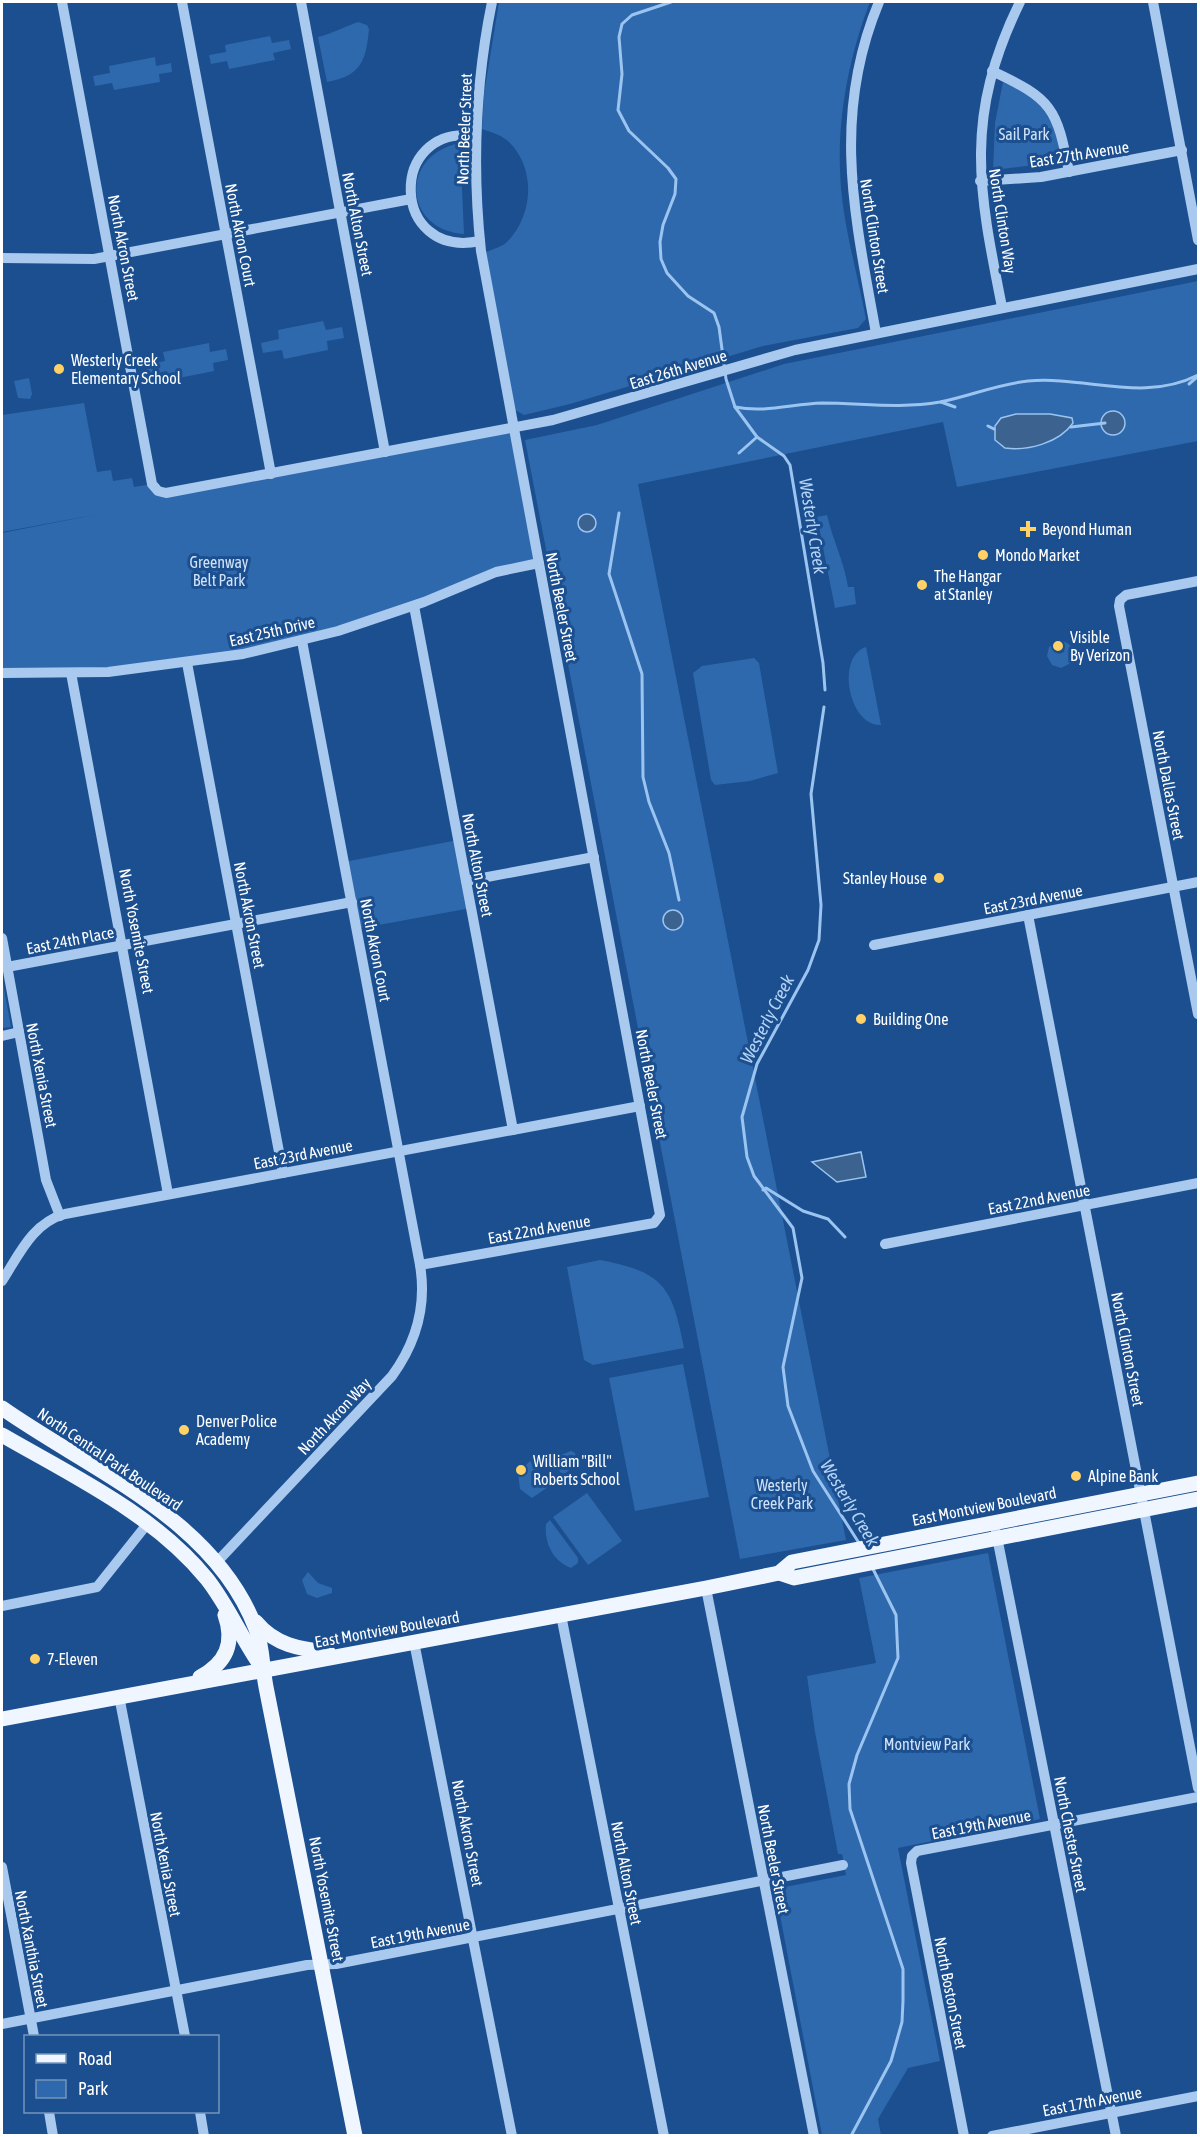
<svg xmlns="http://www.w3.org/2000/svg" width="1200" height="2137" font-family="'Asap Condensed',sans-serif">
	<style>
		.green { fill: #2e69ad }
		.water { fill: #3c6290; stroke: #9cc4f0; stroke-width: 1.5 }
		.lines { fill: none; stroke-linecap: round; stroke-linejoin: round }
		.stream { stroke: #9cc4f0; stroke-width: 3 }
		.minor { stroke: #a9c9ee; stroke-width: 10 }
		.major { stroke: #f0f6ff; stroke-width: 15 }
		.poi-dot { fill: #ffd166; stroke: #1b4f8f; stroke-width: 2 }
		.labels { text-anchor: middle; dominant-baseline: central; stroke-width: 6; stroke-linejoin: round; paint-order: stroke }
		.street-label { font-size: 16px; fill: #fff; stroke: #1b4f8f }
		.park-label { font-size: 16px; fill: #cfe3fa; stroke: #1b4f8f }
		.poi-label { font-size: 16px; fill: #fff; stroke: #1b4f8f; text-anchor: start }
		.water-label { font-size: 18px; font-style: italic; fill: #b5d3f5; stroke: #1b4f8f }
	</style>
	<rect width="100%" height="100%" fill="#1b4f8f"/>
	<g class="green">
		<path d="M499,2H870C850,53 838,114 840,169C841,219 857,271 866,319L858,328L763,346L570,404L524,415L515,410L486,252C493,249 502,247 507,242C534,215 536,167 508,141C501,135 491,132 482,129L484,94Z"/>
		<path d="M358,22L367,25L369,29C366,61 361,76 327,82L318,37C334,33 343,27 358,22Z"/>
		<path d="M270,36L272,43L289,40L291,49L273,53L275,60L229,69L227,61L211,64L209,55L226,52L225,45Z"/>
		<path d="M155,57L156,66L171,63L172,72L159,74L160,82L114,90L112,83L95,86L93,76L110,73L109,66Z"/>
		<path d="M1003,82C1043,98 1056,120 1061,162L993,170L995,123Z"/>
		<path d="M460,143L464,234C403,230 399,155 460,143Z"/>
		<path d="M1198,281V441L957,487L943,422L638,484L846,1540L740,1559L525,440L597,425L784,364Z"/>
		<path d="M323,321L326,330L342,327L344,338L327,341L328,350L284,359L282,350L263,353L261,343L279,339L278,330Z"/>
		<path d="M209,343L210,352L226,349L228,360L213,363L214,371L169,380L167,371L148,375L146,365L165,361L163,352Z"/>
		<path d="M29,378L32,394L30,399L18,398L14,381Z"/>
		<path d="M84,403L97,472L111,470L113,481L132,478L134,487L152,484L158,491L513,428L539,563L503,570L374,620L187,663L2,673V533L99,514L2,532V415Z"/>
		<path d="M827,515C833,541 844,561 848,587H854L856,604L835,608L817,517Z"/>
		<path d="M1058,641C1067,641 1072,645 1074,653L1071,663L1061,668L1052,665L1047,656L1049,647L1056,642L1052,647L1054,652L1059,654L1064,652L1065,645Z"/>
		<path d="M866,647L881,725C849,727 835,657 866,647Z"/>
		<path d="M754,658L759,663L778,773L750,781L715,785L711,780L693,673L702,666Z"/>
		<path d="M458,840L471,908L357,929L344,862Z"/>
		<path d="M2,978L11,1027L2,1028Z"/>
		<path d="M600,1260C664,1272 672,1287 684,1348L593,1365L584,1360L567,1267Z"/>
		<path d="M683,1364L709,1497L635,1511L609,1378Z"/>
		<path d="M571,1451L575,1453L578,1464L564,1474L560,1472L556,1463L551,1467L543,1456L549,1452L561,1455Z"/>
		<path d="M530,1461L548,1487L532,1498L520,1489L518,1473Z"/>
		<path d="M587,1493L622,1541L588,1565L553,1517Z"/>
		<path d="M550,1520L578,1558V1563L571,1568C553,1561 544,1543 546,1524Z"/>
		<path d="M988,1553L1040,1819L898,1848L940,2061L908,2068L878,2119L881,2135H822L775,1889L846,1875L842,1854H838L815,1732L807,1676L876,1663L859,1578Z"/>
		<path d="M308,1572L318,1583L332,1588V1593L317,1598L307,1594L302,1580Z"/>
	</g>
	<g class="water">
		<circle cx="1113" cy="423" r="12"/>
		<path d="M1016,414H1050L1072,418L1073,423C1059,443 1028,451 1005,448L995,440V426L1001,418Z"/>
		<circle cx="587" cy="523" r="9"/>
		<circle cx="673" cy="920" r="10"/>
		<path d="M861,1152L866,1177L837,1182L812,1162Z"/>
	</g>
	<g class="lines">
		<g class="stream">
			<path d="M671,2L632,15L622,24L619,37L622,74L618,110L629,131L668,168L676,179L675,194L663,225L660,242L661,259L667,273L688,296L714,313L719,327L726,379L735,407L757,437L784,456L790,465L823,663L825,690"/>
			<path d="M1189,384L1197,377"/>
			<path d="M941,402L955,407"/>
			<path d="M735,407C765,413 792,404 822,403C862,403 899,409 940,402C970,396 998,384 1028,381C1087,376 1143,403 1198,375"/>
			<path d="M988,426L994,429"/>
			<path d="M1071,427L1105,423"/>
			<path d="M739,453L757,437"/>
			<path d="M619,513L609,574L642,674L643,777L649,802L669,853L679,900"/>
			<path d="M824,707L811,794L821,905L819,940L808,970L757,1064L742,1117L747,1157L754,1176L793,1228L802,1278L783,1367L788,1406L813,1471L859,1543"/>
			<path d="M763,1190L766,1188L803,1211L828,1219L845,1237"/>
			<path d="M851,2136L891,2061L902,2022L903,2001V1969L850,1809L849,1784L857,1755L898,1658L896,1615L872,1567"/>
		</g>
		<g class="minor">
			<path d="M62,2L152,484L158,491L166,493L553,420L795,350L1198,269"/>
			<path d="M182,2L271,474"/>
			<path d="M301,2L385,452"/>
			<path d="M1153,2L1198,240"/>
			<path d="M992,71C1052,99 1057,108 1069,172"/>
			<path d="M475,136C387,124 390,260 480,241"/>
			<path d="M980,181L1041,177L1182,150"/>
			<path d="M2,258L94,259L411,199"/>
			<path d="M1002,307C978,187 964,117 1020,2"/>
			<path d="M876,333C855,217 831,117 879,2"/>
			<path d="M1198,581L1126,595L1120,600L1119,606L1198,1014"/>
			<path d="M414,606L513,1130"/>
			<path d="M187,663L283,1173"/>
			<path d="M2,673L108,672L243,654L338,631L424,602L496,572L539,563"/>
			<path d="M71,673L168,1194"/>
			<path d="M466,881L594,857"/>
			<path d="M1028,915L1198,1788"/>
			<path d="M2,938L46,1180L60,1216"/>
			<path d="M874,945L1198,882"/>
			<path d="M7,967L352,902"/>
			<path d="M2,1036L19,1032"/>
			<path d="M885,1244L1198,1183"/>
			<path d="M420,1265L654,1223L660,1215L481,251C472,167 475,85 492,2"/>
			<path d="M2,1281C19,1255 32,1223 65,1214L640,1106"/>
			<path d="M996,1532L1116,2136"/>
			<path d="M216,1563L392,1376C416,1343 427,1307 420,1265L302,641"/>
			<path d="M706,1588L814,2136"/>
			<path d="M2,1606L97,1587L148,1523"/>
			<path d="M561,1615L664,2136"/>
			<path d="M414,1642L512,2136"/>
			<path d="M119,1696L185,2036"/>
			<path d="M2,1867L34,2036"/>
			<path d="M2,2024L307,1965L336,1964L843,1865"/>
			<path d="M49,2112L53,2136"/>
			<path d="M200,2112L204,2136"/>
			<path d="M964,2136L911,1863L912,1856L917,1851L1198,1797"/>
			<path d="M992,2136L1198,2096"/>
		</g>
		<g class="major">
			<path d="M2,1408C90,1470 215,1519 256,1629C263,1648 262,1667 266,1687L355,2136"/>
			<path d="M2,1435C73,1476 154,1514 207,1579C229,1607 242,1640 263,1669"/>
			<path d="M779,1573L794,1578L1198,1499"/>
			<path d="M256,1622C275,1645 299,1649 328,1652"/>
			<path d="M200,1677C226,1663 235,1643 225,1615"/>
			<path d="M2,1719L706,1588L779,1573L792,1562L1198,1483"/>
		</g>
	</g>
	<g class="poi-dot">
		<circle cx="59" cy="369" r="6"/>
		<path d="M1025 520h6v6h6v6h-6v6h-6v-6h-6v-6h6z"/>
		<circle cx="983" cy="555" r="6"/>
		<circle cx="922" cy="585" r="6"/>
		<circle cx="1058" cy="646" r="6"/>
		<circle cx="939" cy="878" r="6"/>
		<circle cx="861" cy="1019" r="6"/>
		<circle cx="184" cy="1430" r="6"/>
		<circle cx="521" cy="1470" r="6"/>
		<circle cx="1076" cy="1476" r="6"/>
		<circle cx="35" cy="1659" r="6"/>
	</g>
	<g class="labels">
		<g class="street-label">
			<text transform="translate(464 129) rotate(-88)">North Beeler Street</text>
			<text transform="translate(1079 154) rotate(-9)">East 27th Avenue</text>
			<text transform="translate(1003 221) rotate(81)">North Clinton Way</text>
			<text transform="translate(358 224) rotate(79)">North Alton Street</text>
			<text transform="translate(241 235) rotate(79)">North Akron Court</text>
			<text transform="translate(875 236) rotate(81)">North Clinton Street</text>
			<text transform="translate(124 248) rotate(79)">North Akron Street</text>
			<text transform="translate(678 369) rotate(-17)">East 26th Avenue</text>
			<text transform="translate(562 607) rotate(79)">North Beeler Street</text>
			<text transform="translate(272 631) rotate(-13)">East 25th Drive</text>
			<text transform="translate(1169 785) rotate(79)">North Dallas Street</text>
			<text transform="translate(478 865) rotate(79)">North Alton Street</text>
			<text transform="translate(1033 899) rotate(-11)">East 23rd Avenue</text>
			<text transform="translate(250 915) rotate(79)">North Akron Street</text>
			<text transform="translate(137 931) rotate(79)">North Yosemite Street</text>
			<text transform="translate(70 940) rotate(-11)">East 24th Place</text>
			<text transform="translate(376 950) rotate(79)">North Akron Court</text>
			<text transform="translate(42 1075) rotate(79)">North Xenia Street</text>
			<text transform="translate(652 1084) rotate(79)">North Beeler Street</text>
			<text transform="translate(303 1154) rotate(-11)">East 23rd Avenue</text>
			<text transform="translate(1039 1199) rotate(-11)">East 22nd Avenue</text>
			<text transform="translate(539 1229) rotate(-10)">East 22nd Avenue</text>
			<text transform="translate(1128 1349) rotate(79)">North Clinton Street</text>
			<text transform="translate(334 1416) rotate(-47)">North Akron Way</text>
			<text transform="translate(110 1459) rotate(34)">North Central Park Boulevard</text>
			<text transform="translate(984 1506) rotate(-11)">East Montview Boulevard</text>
			<text transform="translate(387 1629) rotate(-10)">East Montview Boulevard</text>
			<text transform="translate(981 1824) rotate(-11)">East 19th Avenue</text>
			<text transform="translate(468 1833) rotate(79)">North Akron Street</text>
			<text transform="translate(1071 1834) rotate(79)">North Chester Street</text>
			<text transform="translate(774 1859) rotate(79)">North Beeler Street</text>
			<text transform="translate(166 1864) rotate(79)">North Xenia Street</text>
			<text transform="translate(627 1873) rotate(79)">North Alton Street</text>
			<text transform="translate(327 1899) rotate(79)">North Yosemite Street</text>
			<text transform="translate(420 1933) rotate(-11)">East 19th Avenue</text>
			<text transform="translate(32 1949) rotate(79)">North Xanthia Street</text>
			<text transform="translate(951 1993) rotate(79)">North Boston Street</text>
			<text transform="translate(1092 2101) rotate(-11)">East 17th Avenue</text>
		</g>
		<g class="park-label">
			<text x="1024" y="134">Sail Park</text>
			<text x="219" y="562">Greenway<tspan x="219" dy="18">Belt Park</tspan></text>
			<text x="782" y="1485">Westerly<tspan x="782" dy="18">Creek Park</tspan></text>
			<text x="927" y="1744">Montview Park</text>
		</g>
		<g class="poi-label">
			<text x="71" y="360">Westerly Creek<tspan x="71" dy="18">Elementary School</tspan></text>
			<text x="1042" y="529">Beyond Human</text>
			<text x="995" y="555">Mondo Market</text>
			<text x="934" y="576">The Hangar<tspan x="934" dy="18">at Stanley</tspan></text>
			<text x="1070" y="637">Visible<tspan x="1070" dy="18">By Verizon</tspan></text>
			<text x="927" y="878" text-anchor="end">Stanley House</text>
			<text x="873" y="1019">Building One</text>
			<text x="196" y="1421">Denver Police<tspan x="196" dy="18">Academy</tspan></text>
			<text x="533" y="1461">William "Bill"<tspan x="533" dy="18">Roberts School</tspan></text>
			<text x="1088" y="1476">Alpine Bank</text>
			<text x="47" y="1659">7-Eleven</text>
		</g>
		<g class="water-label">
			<text transform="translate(813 526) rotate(81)">Westerly Creek</text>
			<text transform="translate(767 1019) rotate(-63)">Westerly Creek</text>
			<text transform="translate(850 1503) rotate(59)">Westerly Creek</text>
		</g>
	</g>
	<rect width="1200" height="2137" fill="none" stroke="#ffffff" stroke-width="6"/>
	<rect x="24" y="2035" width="195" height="78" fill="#1b4f8f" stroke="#7695bc" stroke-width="1.5"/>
	<rect x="36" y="2054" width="30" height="9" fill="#f0f6ff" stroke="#7695bc" stroke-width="1.5"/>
	<text x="78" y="2065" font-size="18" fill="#ffffff">Road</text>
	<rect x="36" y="2080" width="30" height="18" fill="#2e69ad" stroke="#7695bc" stroke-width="1.5"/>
	<text x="78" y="2095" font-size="18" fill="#ffffff">Park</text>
</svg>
